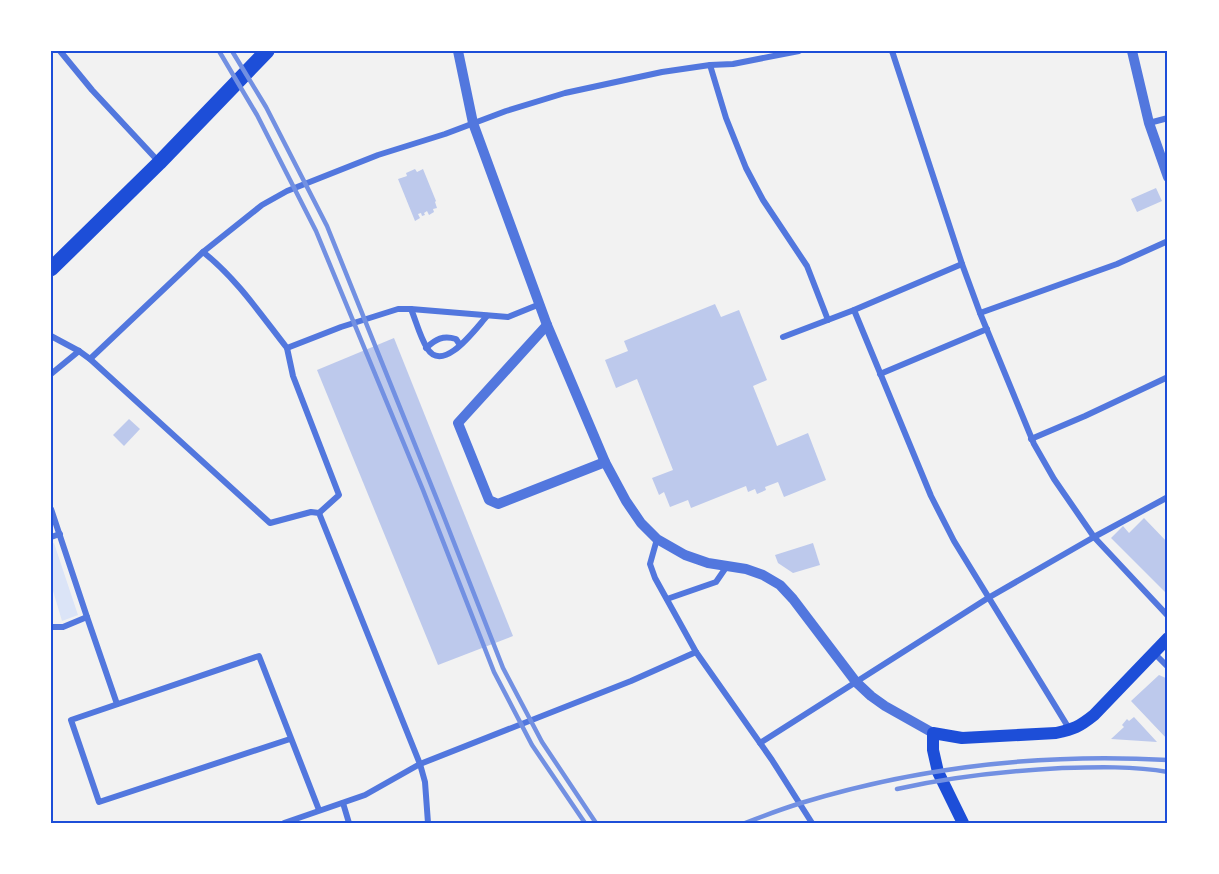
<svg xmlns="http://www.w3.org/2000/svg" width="1219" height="874" font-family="Commissioner,sans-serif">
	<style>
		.green { fill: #dbe4f7 }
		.building { fill: #bdc9ec }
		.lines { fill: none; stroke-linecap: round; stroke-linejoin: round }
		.minor { stroke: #5277de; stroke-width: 6 }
		.tertiary { stroke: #5277de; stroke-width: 10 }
		.secondary { stroke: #1d4ed8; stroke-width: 12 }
		.primary { stroke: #1d4ed8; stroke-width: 15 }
		.rail { stroke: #7290e2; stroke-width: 4.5 }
		.neatline { fill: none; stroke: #1d4ed8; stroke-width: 2 }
	</style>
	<rect width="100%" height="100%" fill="#f2f2f2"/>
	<path class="green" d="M54,543L78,615L62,621L51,584V544Z"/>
	<g class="building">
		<path d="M415,169L417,172L423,169L436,201L435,202L437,208L433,209L434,212L429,215L427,211L424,213L425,215L422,216L421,213L418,214L420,218L415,221L398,179L407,176L406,173Z"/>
		<path d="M1156,188L1162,201L1137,212L1131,199Z"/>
		<path d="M715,304L721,317L739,310L767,380L753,386L777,446L808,433L826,480L784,497L778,482L765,487L766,490L757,494L755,489L748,492L746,486L691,508L688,500L670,507L664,492L659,495L652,478L673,470L637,379L616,388L605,360L628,351L624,341Z"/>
		<path d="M394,338L513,636L438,665L317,370Z"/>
		<path d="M129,419L140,429L124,446L113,435Z"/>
		<path d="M1144,518L1168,543V595L1111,538L1123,526L1129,533Z"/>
		<path d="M813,543L820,565L793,573L778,563L775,555Z"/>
		<path d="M1159,675L1168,679V691L1167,694L1168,695V740L1131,701Z"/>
		<path d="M1134,717L1157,742L1111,739L1124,727L1122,725L1127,719L1129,721Z"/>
	</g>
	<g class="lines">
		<g class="minor">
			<path d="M60,51L92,90L159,162"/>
			<path d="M892,51L962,264L980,313L1034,444L1054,479L1094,537L1168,616"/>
			<path d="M710,65L726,118L746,168L763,200L807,266L828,320"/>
			<path d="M1149,123L1168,118"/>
			<path d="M203,252C237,279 261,315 287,348L341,327L398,309H411L508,317L540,304"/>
			<path d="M411,309C416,321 420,337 427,348C443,375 476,328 487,316"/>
			<path d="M854,310L931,496L954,541L1070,730"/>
			<path d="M980,313L1117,264L1168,241"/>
			<path d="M51,336L79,351L90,359L270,523L311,512L319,513L420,764L425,782L428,823"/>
			<path d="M783,337L854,310L962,264"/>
			<path d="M287,348L293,376L339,495L319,513"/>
			<path d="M426,348C436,339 443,335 456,339L460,345"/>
			<path d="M90,359L203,252L262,205L287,191L378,155L445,134L506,111L565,93L662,72L710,65L733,64L799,51"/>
			<path d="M51,374L79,351"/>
			<path d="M880,374L987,329"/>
			<path d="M1031,439L1085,416L1168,377"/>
			<path d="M51,509L87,617L117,704"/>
			<path d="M51,537L60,534"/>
			<path d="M657,539L650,564L655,578L696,652L772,760L812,823"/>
			<path d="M667,599L716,582L727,566"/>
			<path d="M51,627H63L87,617"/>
			<path d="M1154,653L1168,667"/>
			<path d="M290,739L99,802L71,720L259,656L319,810"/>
			<path d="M760,743L988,598L1094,537L1168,497"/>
			<path d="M343,803L349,823"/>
			<path d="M284,823L365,795L420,764L631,681L696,652"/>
		</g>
		<g class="tertiary">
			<path d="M458,51L473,123L547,325L605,462L626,501L641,523L657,539L685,555L708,563L746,569L763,575L780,585L793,599L856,682L871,696L885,706L933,733"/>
			<path d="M1132,51L1149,123L1168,177"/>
			<path d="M547,325L458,423L489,500L498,504L605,462"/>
		</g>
		<path class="secondary" d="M963,823L938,772L933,750V733L962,738L1056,733C1074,729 1079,727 1094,715L1168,638"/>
		<path class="primary" d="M51,269L159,163L267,51"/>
		<g class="rail">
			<path d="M219,51L257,115L316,231L423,490L494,672L532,745L585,823"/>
			<path d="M232,51L266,107L327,226L442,512L503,668L542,742L596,823"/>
			<path d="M897,789C951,777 1007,771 1062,768C1097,767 1133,766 1168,772"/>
			<path d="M745,823C763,816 782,809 801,803C919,767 1045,753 1168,760"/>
		</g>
	</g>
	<rect width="1219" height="874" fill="none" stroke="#ffffff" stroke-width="105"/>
	<rect x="52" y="52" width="1114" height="770" class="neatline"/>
</svg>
